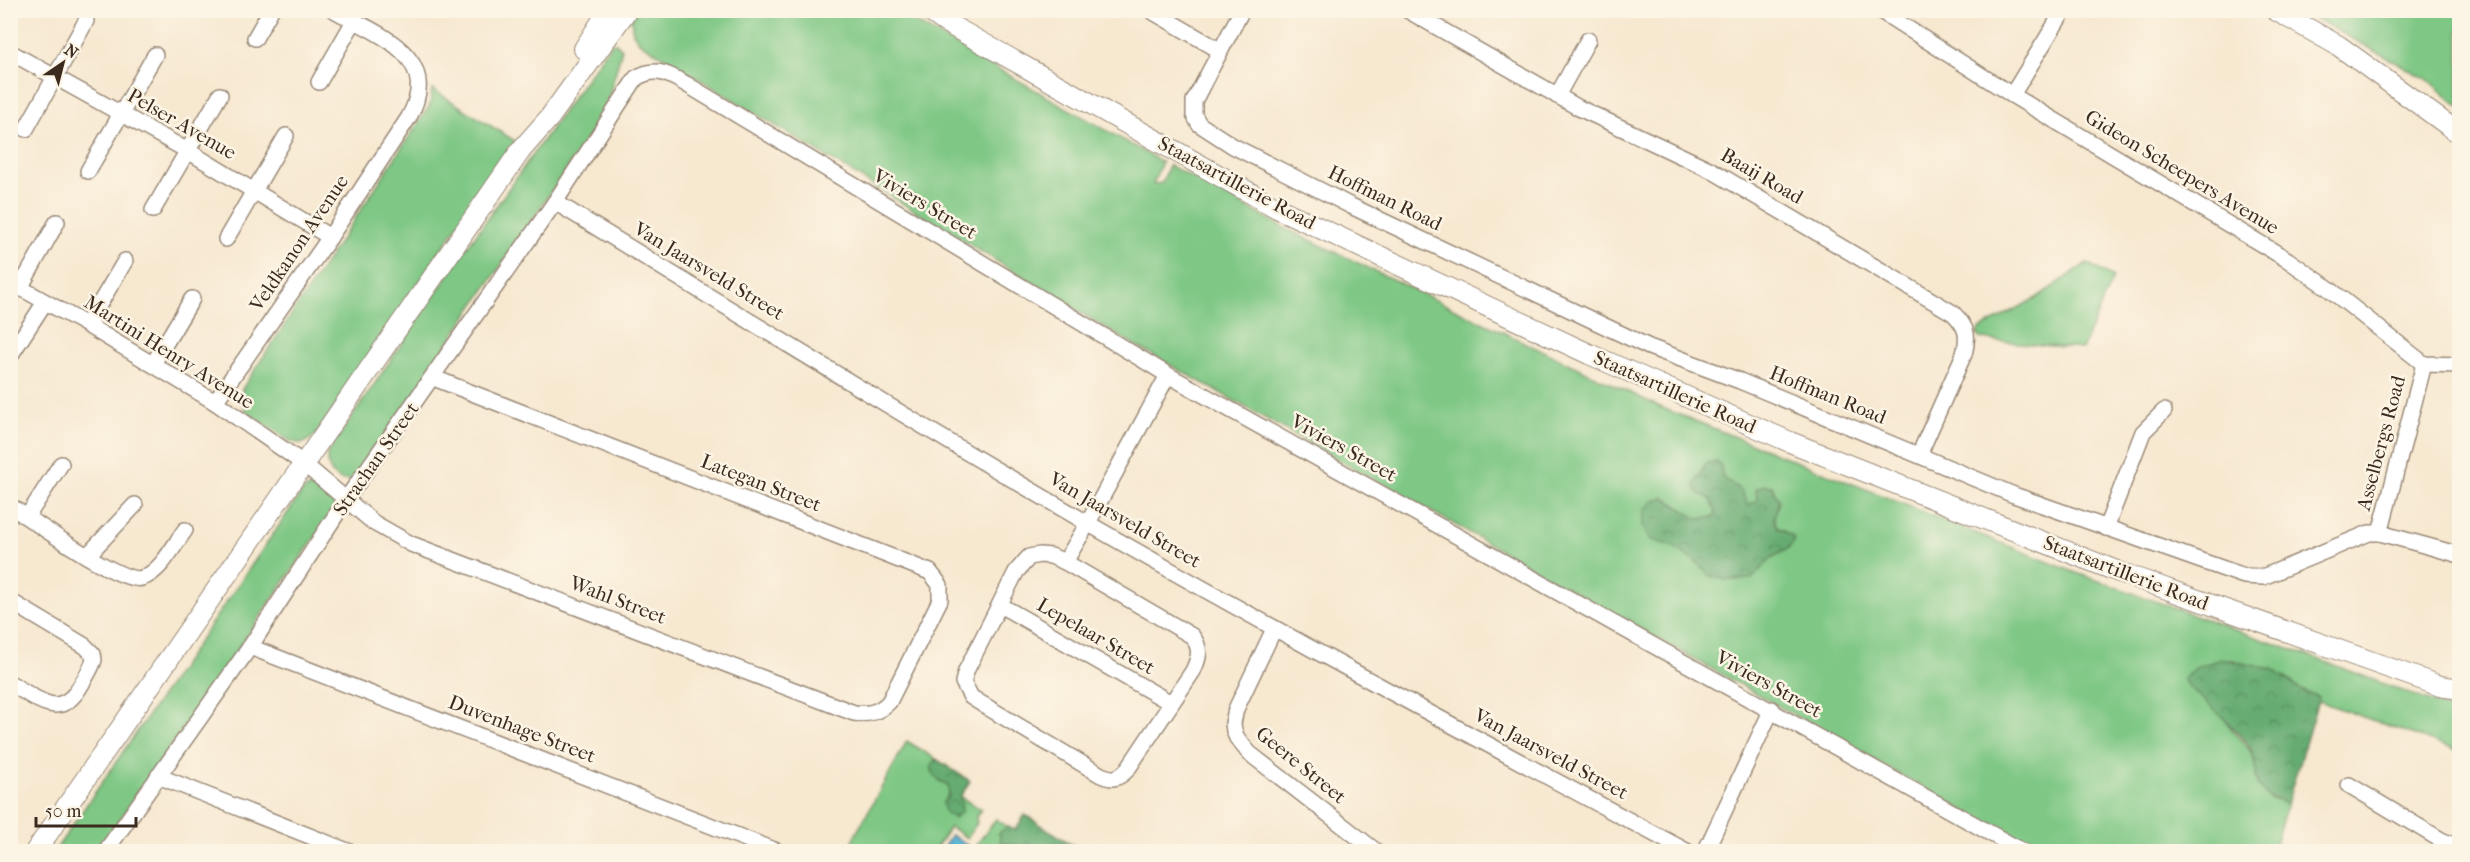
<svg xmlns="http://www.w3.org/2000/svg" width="2470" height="862" font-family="'IM FELL French Canon',serif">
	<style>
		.grass { fill: #7ec784; stroke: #5c7851; stroke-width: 1.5 }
		.forest { fill: url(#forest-crowns); stroke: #506b48; stroke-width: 1.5 }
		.water { fill: url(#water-waves); stroke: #486e78; stroke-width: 1.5 }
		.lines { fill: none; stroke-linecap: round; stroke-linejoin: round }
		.minor-casing { stroke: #998977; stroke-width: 18 }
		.tertiary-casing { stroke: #998977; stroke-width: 22 }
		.minor { stroke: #fff; stroke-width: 15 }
		.tertiary { stroke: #fff; stroke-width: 20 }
		.labels { text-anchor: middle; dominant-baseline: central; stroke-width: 5; stroke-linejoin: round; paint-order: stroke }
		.street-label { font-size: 20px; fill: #3b2a1e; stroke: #fcf5e5 }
	</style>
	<defs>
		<pattern id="forest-crowns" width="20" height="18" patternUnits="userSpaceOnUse" patternTransform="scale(1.5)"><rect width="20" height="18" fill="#66ac72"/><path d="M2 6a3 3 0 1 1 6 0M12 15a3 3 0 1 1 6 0" fill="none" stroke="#558c5d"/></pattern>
		<pattern id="water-waves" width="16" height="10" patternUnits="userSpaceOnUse" patternTransform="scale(1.5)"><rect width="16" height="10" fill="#55b2d3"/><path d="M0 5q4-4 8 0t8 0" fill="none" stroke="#4891ab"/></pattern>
	</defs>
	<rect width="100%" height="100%" fill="#fcf5e5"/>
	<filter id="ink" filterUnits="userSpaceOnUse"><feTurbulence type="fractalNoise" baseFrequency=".0167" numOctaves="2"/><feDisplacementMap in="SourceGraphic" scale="12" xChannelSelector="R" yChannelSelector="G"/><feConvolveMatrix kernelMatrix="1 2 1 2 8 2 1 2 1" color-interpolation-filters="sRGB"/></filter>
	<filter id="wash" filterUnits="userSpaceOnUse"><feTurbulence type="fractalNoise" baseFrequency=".008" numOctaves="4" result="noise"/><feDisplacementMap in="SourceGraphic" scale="24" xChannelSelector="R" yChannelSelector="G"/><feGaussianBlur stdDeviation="1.35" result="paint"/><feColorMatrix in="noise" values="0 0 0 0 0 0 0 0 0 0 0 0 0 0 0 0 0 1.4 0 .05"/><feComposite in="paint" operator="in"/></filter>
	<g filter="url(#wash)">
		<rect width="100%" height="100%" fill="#f7e8d0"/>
		<g class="grass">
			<path d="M637,10L896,11L1162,162L1153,184L1162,183L1169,165L1287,229L1660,407L2074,572L2329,663L2455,711L2459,713V751L2318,701L2319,697L2301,690L2285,677L2231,659H2222L2197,667C2206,685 2215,704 2226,721C2244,749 2258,746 2257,785L2272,799L2287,804L2275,843L2290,851H2036L1117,335L639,42L633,33L631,20Z"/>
			<path d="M2301,11H2459V107L2427,79Z"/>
			<path d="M616,43L622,49L604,114L358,476C341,488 325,472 327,454L470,243L611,44Z"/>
			<path d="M432,89L515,141L315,436L302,444L290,441L247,412L241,400L242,389L430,105Z"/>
			<path d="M2087,263L2113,278L2082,349L1988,340L1980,338L1977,333L1980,329L2036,298Z"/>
			<path d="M316,487L334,499V510L98,851L54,852L302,492L307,488Z"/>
			<path d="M907,741L936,759L931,766L940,781L948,785L950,791L943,803L959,801L960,797L981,809L976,817L977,823L967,838L950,827L934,851L846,852Z"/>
			<path d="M996,819L1008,827L999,833L1002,842L1030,851H989L977,844Z"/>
		</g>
		<g class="forest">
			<path d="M1716,461L1721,466L1723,478L1741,490L1748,505L1757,501L1756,489L1764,485L1772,486L1779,501L1774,517L1777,527L1793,537L1794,542L1786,550L1771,558L1752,579L1726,580L1710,576L1696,562L1674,547L1649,539L1643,525L1644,510L1655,500L1664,497L1698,519L1713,517L1716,513L1711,499L1698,493L1694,484L1706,463Z"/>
			<path d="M2222,659L2272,669L2301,690L2319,697L2287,804C2277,800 2266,797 2259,788C2254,783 2258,760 2250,748C2233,724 2208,705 2187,685L2183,679L2197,667Z"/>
			<path d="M936,759L970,781L960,797L962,811L954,818L945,812L943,803L949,796L948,785C938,780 933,777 931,766Z"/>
			<path d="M1025,815L1076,847L1073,851H1030L1001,842L999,833L1008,827L1015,830Z"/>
		</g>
		<path class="water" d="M951,835L977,851H941Z"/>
	</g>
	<g filter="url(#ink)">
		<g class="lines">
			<g class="minor-casing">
				<g id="minor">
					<path d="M1150,10L1219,50"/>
					<path d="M1242,10L1194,101V115L1199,124L1233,146L1351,206L1649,347L1740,381L2014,495L2244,576L2263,577L2369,533H2380L2460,555"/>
					<path d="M1407,10L1579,108L1711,170L1953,313C1967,327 1969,335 1964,354L1919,455"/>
					<path d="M1879,10L2012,95L2288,260L2328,288L2424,364L2460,365"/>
					<path d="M255,38L271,10"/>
					<path d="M10,52L188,151L330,237"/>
					<path d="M319,82L354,21"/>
					<path d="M2012,95L2064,10"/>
					<path d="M1557,96L1588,40"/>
					<path d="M26,129L86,21"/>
					<path d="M88,171L155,55"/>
					<path d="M555,202C732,310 909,420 1089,524C1286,637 1487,744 1688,852"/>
					<path d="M153,210L220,95"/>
					<path d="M226,239L286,136"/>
					<path d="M10,282L87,325L215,402L303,463L374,523L411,544L854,713C869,715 879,712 889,702L940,600V585L930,572L434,378"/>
					<path d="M20,288L57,222"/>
					<path d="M87,325L125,261"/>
					<path d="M10,356L45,302"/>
					<path d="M153,364L192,299"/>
					<path d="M215,402L330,237L409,117C443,56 377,34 334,10"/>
					<path d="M10,506C33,520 121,585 142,578C161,572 174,545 185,530"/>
					<path d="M27,517L61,464"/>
					<path d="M2106,528L2143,432L2164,411"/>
					<path d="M2380,533L2424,364"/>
					<path d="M1040,555L1051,556L1065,562L1192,636C1202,649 1199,658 1193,671L1127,770C1118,779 1113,780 1101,775L982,704L971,697L963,682L966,671L1016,572L1029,557Z"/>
					<path d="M87,556L135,505"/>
					<path d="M1065,562L1088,523L1168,375"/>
					<path d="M10,601L85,646L93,654L94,660C91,669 86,677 81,685C60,722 38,699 10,683"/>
					<path d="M1000,605L1171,703"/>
					<path d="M1274,629L1236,709L1233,723L1234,731L1237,738L1249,753L1377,852"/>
					<path d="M250,647L779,852"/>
					<path d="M158,776L350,852"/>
					<path d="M2349,785L2441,840L2460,848"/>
					<path d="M105,852L250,647L347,498L555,202L636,78C656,66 668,74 686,84L1168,375L2024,852"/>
					<path d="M1705,852L1772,709"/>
				</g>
			</g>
			<g class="tertiary-casing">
				<g id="tertiary">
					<path d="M928,10L945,22L1277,208L1589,354L1790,442L2119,572L2440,686L2460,689"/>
					<path d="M2275,10L2339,46L2460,134"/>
					<path d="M584,49L609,10"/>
					<path d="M35,852L521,150L550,117L627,10"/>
				</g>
			</g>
			<use href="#minor" class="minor"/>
			<use href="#tertiary" class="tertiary"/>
		</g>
	</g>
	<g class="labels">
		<g class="street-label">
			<text transform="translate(182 124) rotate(30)">Pelser Avenue</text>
			<text transform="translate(2182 172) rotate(31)">Gideon Scheepers Avenue</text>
			<text transform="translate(1762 176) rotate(30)">Baaij Road</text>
			<text transform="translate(1237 183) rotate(28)">Staatsartillerie Road</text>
			<text transform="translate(1385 198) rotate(26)">Hoffman Road</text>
			<text transform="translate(925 204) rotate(31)">Viviers Street</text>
			<text transform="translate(299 243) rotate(-56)">Veldkanon Avenue</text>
			<text transform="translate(709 271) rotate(31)">Van Jaarsveld Street</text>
			<text transform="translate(169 352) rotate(32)">Martini Henry Avenue</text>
			<text transform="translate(1675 392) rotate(24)">Staatsartillerie Road</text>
			<text transform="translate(1828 395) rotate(22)">Hoffman Road</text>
			<text transform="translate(2381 443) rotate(-75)">Asselbergs Road</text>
			<text transform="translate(1344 448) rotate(29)">Viviers Street</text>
			<text transform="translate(376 459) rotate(-55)">Strachan Street</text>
			<text transform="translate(761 483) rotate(21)">Lategan Street</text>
			<text transform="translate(1125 520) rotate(30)">Van Jaarsveld Street</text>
			<text transform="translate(2126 573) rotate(21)">Staatsartillerie Road</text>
			<text transform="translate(618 600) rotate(21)">Wahl Street</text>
			<text transform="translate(1096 636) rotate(30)">Lepelaar Street</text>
			<text transform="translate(1769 684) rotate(29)">Viviers Street</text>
			<text transform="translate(522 729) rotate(21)">Duvenhage Street</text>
			<text transform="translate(1551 754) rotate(28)">Van Jaarsveld Street</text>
			<text transform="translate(1301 765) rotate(39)">Geere Street</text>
		</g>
	</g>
	<rect width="2470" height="862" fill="none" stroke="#fcf5e5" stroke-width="36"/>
	<g transform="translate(63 63) rotate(35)" stroke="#fcf5e5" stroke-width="4.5" paint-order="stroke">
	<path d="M0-4.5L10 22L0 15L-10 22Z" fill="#3b2a1e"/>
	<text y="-9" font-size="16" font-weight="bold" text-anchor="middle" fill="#3b2a1e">N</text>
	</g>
	<path d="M36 817v9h100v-9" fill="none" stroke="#3b2a1e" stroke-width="3"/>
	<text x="45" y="817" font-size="18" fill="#3b2a1e" stroke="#fcf5e5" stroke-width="4.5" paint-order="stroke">50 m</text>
</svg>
